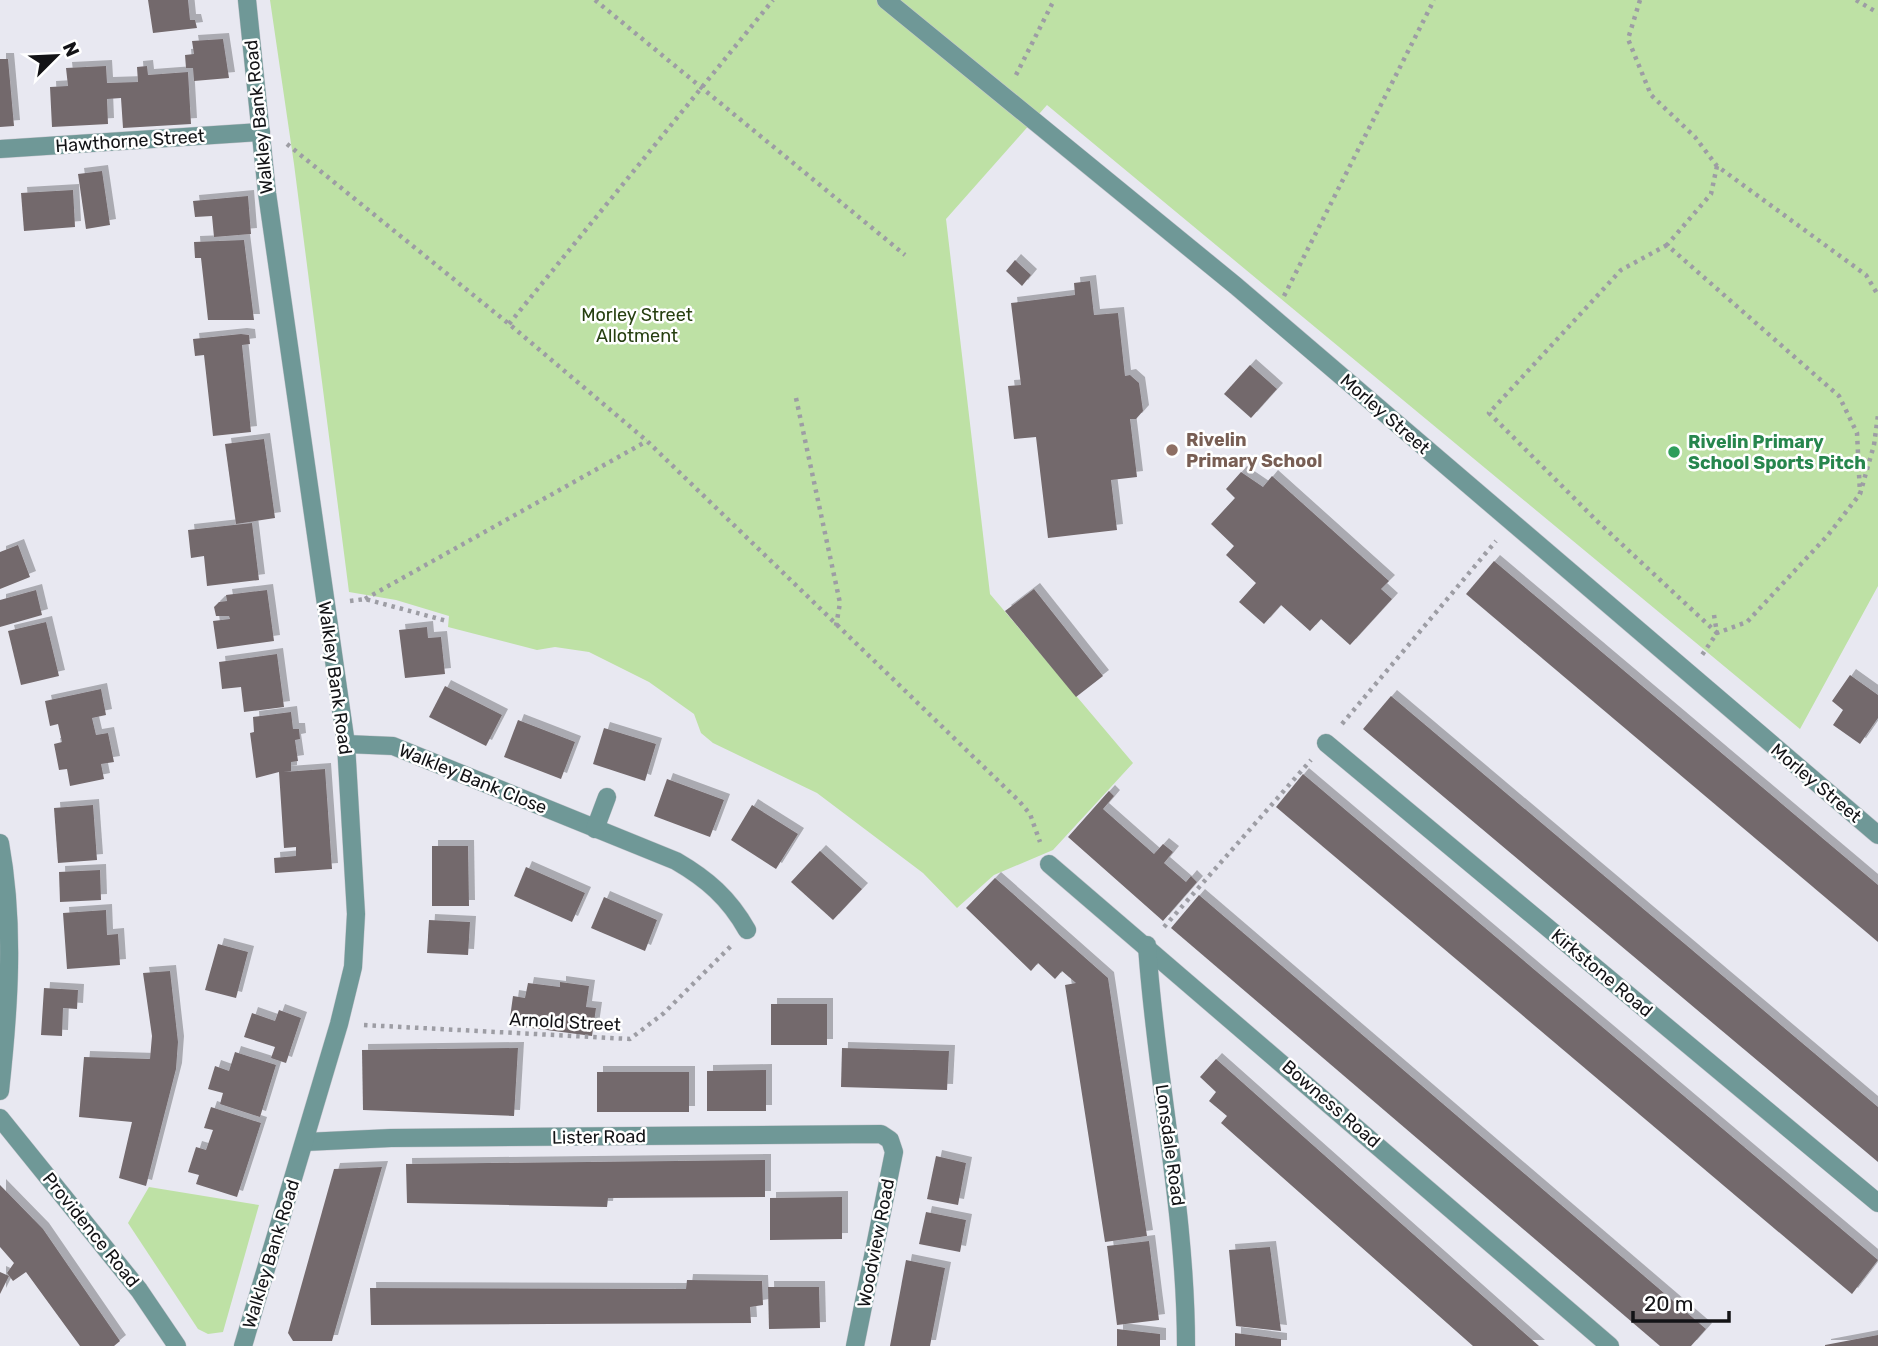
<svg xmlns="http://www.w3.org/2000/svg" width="1878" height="1346" font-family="Rubik,sans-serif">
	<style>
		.green { fill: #bee1a5 }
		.building { fill: #73696c; filter: url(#shadow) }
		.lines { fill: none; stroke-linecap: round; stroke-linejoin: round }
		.minor-casing { stroke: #c6c6ce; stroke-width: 19 }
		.path { stroke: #9d9da4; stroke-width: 4.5; stroke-dasharray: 3.5 5; stroke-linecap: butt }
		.minor { stroke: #6f9897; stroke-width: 18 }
		.education-dot { fill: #8d6e63; stroke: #fff; stroke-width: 2.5 }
		.leisure-dot { fill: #2e9e5b; stroke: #fff; stroke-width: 2.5 }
		.labels { text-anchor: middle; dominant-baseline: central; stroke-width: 5; stroke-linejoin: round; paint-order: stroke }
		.street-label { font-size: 18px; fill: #131316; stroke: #fff }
		.park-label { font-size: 18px; fill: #263f10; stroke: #fff }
		.education-label { font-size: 18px; font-weight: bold; fill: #785e54; stroke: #fff; text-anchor: start }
		.leisure-label { font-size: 18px; font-weight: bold; fill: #27864d; stroke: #fff; text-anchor: start }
	</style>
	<defs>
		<filter id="shadow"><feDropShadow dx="6" dy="-6" stdDeviation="0" flood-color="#0004"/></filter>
	</defs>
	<rect width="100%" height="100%" fill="#e8e8f1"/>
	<g class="green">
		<path d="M270,0H1878V586L1800,729L1047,105L946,219L990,594L1133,763L1053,850L994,875L957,908L923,873L817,793L713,743L701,733L694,714L649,682L589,652L555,647L537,650L448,627L449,616L396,600L349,592L294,164Z"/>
		<path d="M149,1187L259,1205L223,1332L208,1334L198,1329L128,1223Z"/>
	</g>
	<g class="building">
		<path d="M148,0H188L190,20H195L197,28L153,33Z"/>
		<path d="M223,39L229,78L194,81L193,68H186L185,55L194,54L192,41Z"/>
		<path d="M0,59H8L14,126L0,127Z"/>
		<path d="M106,66L107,83L138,82L137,67L147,66L148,75L188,72L191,124L123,128L121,98L107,99L108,124L52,127L50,87L68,86L66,68Z"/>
		<path d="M102,171L110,225L86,229L78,174Z"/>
		<path d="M73,190L75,227L24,231L21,193Z"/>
		<path d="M248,196L251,234L214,237L212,216L195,217L193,201Z"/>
		<path d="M244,240L254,320H208L201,258H195L194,242Z"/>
		<path d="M1015,260L1031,275L1022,286L1006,271Z"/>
		<path d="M1090,281L1094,315L1118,313L1125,376L1130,375L1139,383L1143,411L1136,419H1130L1137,477L1111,480L1117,530L1048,538L1036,437L1014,439L1008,386L1021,385L1011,303L1075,295L1074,283Z"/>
		<path d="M241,334L249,335L250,344L242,345L251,432L213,436L204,355L195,356L193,339Z"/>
		<path d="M1250,365L1277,389L1251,418L1224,394Z"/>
		<path d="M264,439L275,518L236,524L225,444Z"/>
		<path d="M1241,472L1263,487L1272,476L1389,581L1381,589L1392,599L1350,645L1321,619L1310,631L1281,605L1264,624L1239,602L1256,583L1226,555L1234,546L1211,524L1235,498L1226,489Z"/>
		<path d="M252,523L259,580L207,586L204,556L191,558L188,530Z"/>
		<path d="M18,545L30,577L0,589V552Z"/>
		<path d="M1494,561L1878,885V942L1466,594Z"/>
		<path d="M1034,589L1103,676L1076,697L1005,611Z"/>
		<path d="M36,590L42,615L0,627V600Z"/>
		<path d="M267,590L274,641L217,649L213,621L230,619L229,616H216L214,607L219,602L227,601L226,595Z"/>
		<path d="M46,622L59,676L21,685L8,631Z"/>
		<path d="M427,627L428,638L441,637L445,674L405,678L399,630Z"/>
		<path d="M277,654L284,707L244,712L241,687L222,689L219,662Z"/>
		<path d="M1850,675L1878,695V718L1860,744L1833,725L1843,710L1832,701Z"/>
		<path d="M445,686L502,715L486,746L429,717Z"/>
		<path d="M101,689L106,715L92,718L96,735L108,733L114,762L101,764L104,779L70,786L67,769L59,770L54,744L62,742L58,724L50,726L45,701Z"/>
		<path d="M1391,696L1878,1107V1162L1363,729Z"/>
		<path d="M291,712L293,729H299L300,739L295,740L298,761L291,762V771L284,772L325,769L332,869L275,873L274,858L296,856V847L284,848L279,772L256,778L250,733L254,732L253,717Z"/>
		<path d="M518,720L575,742L561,779L504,757Z"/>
		<path d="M604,728L656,744L645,781L593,764Z"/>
		<path d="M1303,774L1878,1260L1852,1294L1276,807Z"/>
		<path d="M667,779L724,800L710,837L654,816Z"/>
		<path d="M1109,791L1114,796L1103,809L1154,854L1163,844L1173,852L1164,863L1186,882L1191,876L1197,882L1163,921L1068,837Z"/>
		<path d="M93,805L97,860L58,863L54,808Z"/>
		<path d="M752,805L798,834L776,869L731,840Z"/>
		<path d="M432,846H468L469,906H432Z"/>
		<path d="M820,851L862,889L833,920L791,882Z"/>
		<path d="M526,867L585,893L572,922L514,896Z"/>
		<path d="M100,870L101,900L60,902L59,872Z"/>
		<path d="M995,878L1108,978L1147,1236L1105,1242L1065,985L1076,983L1062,971L1055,979L1038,963L1031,971L966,908Z"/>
		<path d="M1199,895L1706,1329L1691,1346H1660L1171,928Z"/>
		<path d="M604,897L657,920L645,951L591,928Z"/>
		<path d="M106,910L107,935L118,934L120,965L67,969L63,913Z"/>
		<path d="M429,920L470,922L468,955L427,953Z"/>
		<path d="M218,944L248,952L236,998L205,990Z"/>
		<path d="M170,971L178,1042L176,1069L146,1186L119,1178L132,1122L79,1117L84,1057L150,1059L152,1036L143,973Z"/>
		<path d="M560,982L589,986L586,1007L596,1008L592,1036L509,1025L513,996L525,998L528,983L560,987Z"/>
		<path d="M44,988L78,990L77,1009L63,1008L62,1036L41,1035Z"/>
		<rect x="771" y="1004" width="56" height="41"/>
		<path d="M279,1010L301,1018L286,1063L271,1058L275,1047L244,1037L252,1013L275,1021Z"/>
		<path d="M518,1048L514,1116L363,1110L362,1050Z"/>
		<path d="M842,1048L949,1051L947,1090L841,1087Z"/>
		<path d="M235,1052L276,1065L260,1117L220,1104L223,1093L208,1089L215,1066L229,1071Z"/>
		<path d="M1216,1059L1539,1346H1473L1221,1123L1227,1116L1209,1101L1216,1092L1200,1077Z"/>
		<path d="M766,1070V1111H707V1071Z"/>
		<rect x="597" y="1072" width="92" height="40"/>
		<path d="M211,1107L261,1123L237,1197L196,1184L199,1175L188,1172L196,1147L206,1150L213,1130L204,1128Z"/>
		<path d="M936,1156L966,1163L958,1205L927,1199Z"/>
		<path d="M765,1160V1197L608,1198L607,1207L407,1203L406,1164Z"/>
		<path d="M382,1167L332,1341H293L288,1333L334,1169Z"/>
		<path d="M0,1185L43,1229L120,1341L114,1346H80L26,1272L13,1281L7,1273L14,1263L0,1247Z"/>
		<path d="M842,1197V1239L770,1240V1198Z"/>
		<path d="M926,1212L966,1220L960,1252L919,1244Z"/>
		<path d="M1149,1241L1159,1320L1117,1325L1107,1246Z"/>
		<path d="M1270,1247L1281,1331L1236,1326L1229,1250Z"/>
		<path d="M906,1260L945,1268L930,1346H890Z"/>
		<path d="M0,1272L9,1276L0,1294Z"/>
		<path d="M687,1280L762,1281L763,1305L750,1307L751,1323L371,1325L370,1288L686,1289Z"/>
		<path d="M768,1287H819L820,1328L769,1329Z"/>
		<path d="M1117,1329L1160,1334V1346H1117Z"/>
		<path d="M1235,1333L1281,1339V1346H1235Z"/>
		<path d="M1878,1335V1346H1825V1345Z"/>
	</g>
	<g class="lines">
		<g class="minor-casing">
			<g id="minor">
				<path d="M886,0L1236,286L1878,835"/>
				<path d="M0,149L261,132"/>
				<path d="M1326,743L1878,1203"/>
				<path d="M346,744L393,746L676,861C707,879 729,898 747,930"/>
				<path d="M595,829L607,797"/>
				<path d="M0,843C15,925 9,1009 0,1091"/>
				<path d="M1049,864L1610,1346"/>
				<path d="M1147,945C1156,1080 1186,1211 1186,1346"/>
				<path d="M0,1118L139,1290L177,1346"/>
				<path d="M305,1142L391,1138L881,1134L890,1140L894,1152L855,1346"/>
				<path d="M243,1346L339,1024L353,967L356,914L346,744L267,193L247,0"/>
			</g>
		</g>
		<g class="path">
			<path d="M595,0L905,255"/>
			<path d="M1640,0L1628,39L1651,95L1695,137L1717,166L1866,275L1878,295"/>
			<path d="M1856,0L1878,13"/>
			<path d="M1016,75L1054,0"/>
			<path d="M287,144L509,324L647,441L1019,801L1030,814L1040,842"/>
			<path d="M1717,166L1711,194L1667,245L1839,396L1857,433L1860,494"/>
			<path d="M1667,245L1621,270L1489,413L1598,522L1717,633L1702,655"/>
			<path d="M1284,296L1434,0"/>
			<path d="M509,324L773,0"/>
			<path d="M796,398L840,603L836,626"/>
			<path d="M365,599L647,441"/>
			<path d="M350,601L365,599L447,621"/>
			<path d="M1714,615L1717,633L1747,622L1828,535L1860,494L1874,445L1878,415"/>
			<path d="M1342,724L1496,541"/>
			<path d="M1164,927L1311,760"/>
			<path d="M364,1025L630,1039L664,1013L731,946"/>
		</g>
		<use href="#minor" class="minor"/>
	</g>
	<circle class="education-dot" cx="1172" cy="450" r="7"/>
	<circle class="leisure-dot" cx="1674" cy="452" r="7"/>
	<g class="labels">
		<g class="street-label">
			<text transform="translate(259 117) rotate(-96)">Walkley Bank Road</text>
			<text transform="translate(130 141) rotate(-4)">Hawthorne Street</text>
			<text transform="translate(1385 414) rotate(41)">Morley Street</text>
			<text transform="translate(335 678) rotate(82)">Walkley Bank Road</text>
			<text transform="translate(473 779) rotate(22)">Walkley Bank Close</text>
			<text transform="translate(1816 783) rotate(40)">Morley Street</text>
			<text transform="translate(1602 973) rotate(40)">Kirkstone Road</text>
			<text transform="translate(565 1022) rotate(3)">Arnold Street</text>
			<text transform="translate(1331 1104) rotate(41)">Bowness Road</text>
			<text transform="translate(599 1137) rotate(-1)">Lister Road</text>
			<text transform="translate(1170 1145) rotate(82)">Lonsdale Road</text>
			<text transform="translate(91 1230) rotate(51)">Providence Road</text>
			<text transform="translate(876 1243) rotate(-79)">Woodview Road</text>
			<text transform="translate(271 1254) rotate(-73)">Walkley Bank Road</text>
		</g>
		<g class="park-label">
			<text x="637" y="315">Morley Street<tspan x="637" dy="21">Allotment</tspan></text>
		</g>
		<g class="education-label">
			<text x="1186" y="440">Rivelin<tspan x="1186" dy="21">Primary School</tspan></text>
		</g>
		<g class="leisure-label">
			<text x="1688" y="442">Rivelin Primary<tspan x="1688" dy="21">School Sports Pitch</tspan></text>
		</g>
	</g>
	<g transform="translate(56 56) rotate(66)" stroke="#ffffff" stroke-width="5" paint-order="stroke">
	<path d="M0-5L12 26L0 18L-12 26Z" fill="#131316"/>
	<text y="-10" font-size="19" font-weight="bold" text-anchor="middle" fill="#131316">N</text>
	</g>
	<path d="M1633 1311v10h96v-10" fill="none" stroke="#131316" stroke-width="3.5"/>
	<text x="1644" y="1311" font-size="21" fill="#131316" stroke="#ffffff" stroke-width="5" paint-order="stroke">20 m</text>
</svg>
